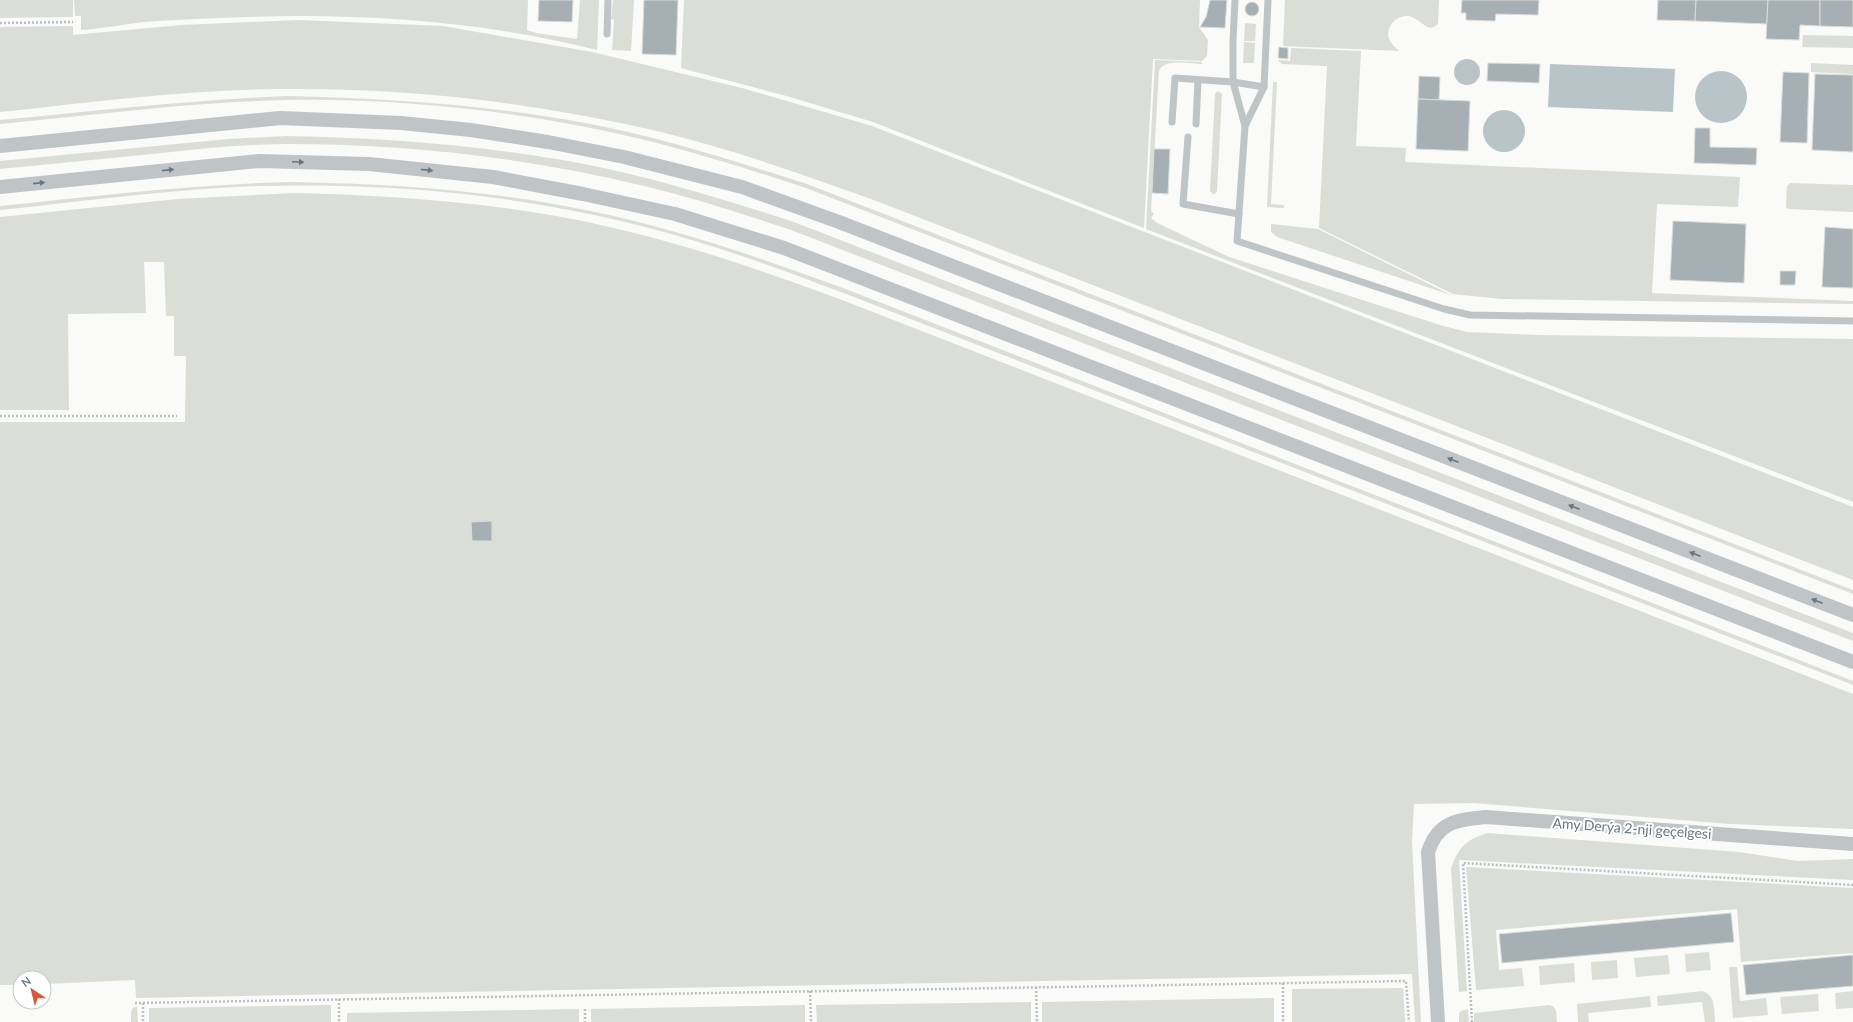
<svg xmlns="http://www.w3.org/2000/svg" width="1853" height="1022" font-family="Lato,sans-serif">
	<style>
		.green { fill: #daded7 }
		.water { fill: #b8c4c8 }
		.building { fill: #a6afb4; stroke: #dcdcda }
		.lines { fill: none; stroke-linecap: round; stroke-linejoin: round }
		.path { stroke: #babec0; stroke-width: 2.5; stroke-dasharray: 2 2; stroke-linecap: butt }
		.lane { stroke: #bfc4c7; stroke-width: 7 }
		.street { stroke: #bfc4c7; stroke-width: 14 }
		.oneway { fill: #667780 }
		.labels { text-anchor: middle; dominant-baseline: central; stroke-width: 4; stroke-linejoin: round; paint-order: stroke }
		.street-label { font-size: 14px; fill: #667780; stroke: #fff }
	</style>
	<rect width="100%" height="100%" fill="#fafaf8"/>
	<g class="green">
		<path d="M0,0H73V17L0,18Z"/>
		<path d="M74,0H528L527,30L536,33L577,39L580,0H599L597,50C474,19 346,12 220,18C194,19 169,20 144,22C123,24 102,29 81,30V16H75Z"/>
		<path d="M613,0H634L631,51L612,50L614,20L611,19Z"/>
		<path d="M684,0H1200L1199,27L1208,40L1207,56L1202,61L1153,59L1144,228L873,122L790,97L681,68Z"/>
		<path d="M1285,0H1439L1438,24L1434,27L1430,28C1422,25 1416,17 1408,16C1396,15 1385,27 1389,39C1391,44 1395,47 1399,51L1283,46Z"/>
		<path d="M298,20L443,26L592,52L742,88L872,126L1853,507V580L879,202C807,176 735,150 661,132C538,103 412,88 287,89C191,89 95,102 0,112V27L73,26V35L181,25Z"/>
		<path d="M1245,23L1256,24L1255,41H1244Z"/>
		<path d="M1803,35L1853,36V48L1802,47Z"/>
		<path d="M1244,42L1255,43L1254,63H1243Z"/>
		<path d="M1291,48L1361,51L1356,146L1406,148L1405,162L1740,177L1738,207L1657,204L1652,293L1853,301V304L1502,299L1453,294L1319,228L1327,66L1282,64L1278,60L1290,61Z"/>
		<path d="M1155,60L1202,62V64C1190,64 1166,58 1159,70L1151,211L1154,214L1151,218L1157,223L1229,257L1440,325L1467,332L1540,335L1853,339V502L1146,229Z"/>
		<path d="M1811,63L1853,65V74L1811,72Z"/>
		<path d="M1273,82H1277L1271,204L1284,205V208L1267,207Z"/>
		<path d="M1218,91L1222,94L1217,191L1214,195L1210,191L1215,94Z"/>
		<path d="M287,96C388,98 487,105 585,123C661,137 734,161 807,184L1853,590V594L806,188C757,172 707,156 657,143C537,113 410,98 286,100C191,102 95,115 0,124V120C96,111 191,100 287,96Z"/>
		<path d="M287,136C385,138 482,145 579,163C652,177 723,199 794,222L1853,633V641L791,230C743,214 694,198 644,186C528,158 409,144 289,144C243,144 198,149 152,154C102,159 51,164 0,169V161L228,139Z"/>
		<path d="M292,182C392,184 488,190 586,210C674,228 759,257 843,288L1853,681V685L841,292C793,274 745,256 695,241C548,196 389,180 236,187C157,191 78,202 0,210V206C97,196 194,184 292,182Z"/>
		<path d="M1790,183L1853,185V212L1788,209L1786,207L1787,186Z"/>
		<path d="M294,193C376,195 457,200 538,213C640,229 740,262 837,298L1853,694V829L1730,824L1473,803L1414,804L1412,841L1421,1022H1415L1412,974L136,998L135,980L44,984V978H20V985H0V422H185L186,356H174V316H166L164,262H144L146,313L68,314L69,410H0V217L178,199Z"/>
		<path d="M1271,224L1318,229L1451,295L1277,237L1271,232Z"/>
		<path d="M1488,833L1739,852L1798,861L1853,859V880L1459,860L1467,991L1459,992L1451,869C1458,847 1467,839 1488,833Z"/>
		<path d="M1466,867L1853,888V953L1741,962L1737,909L1496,930L1499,970L1522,968L1524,986L1476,990Z"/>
		<path d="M1709,952L1711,970L1686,972L1685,954Z"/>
		<path d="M1668,955L1670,974L1636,977L1634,958Z"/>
		<path d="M1617,960L1618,978L1592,980L1591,962Z"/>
		<path d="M1574,963L1575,982L1540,985L1539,966Z"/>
		<path d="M1729,967H1737L1740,1001L1766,998L1768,1015L1733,1018Z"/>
		<path d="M1403,988L1405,1022H1292V989Z"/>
		<path d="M1702,991C1716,995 1714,1010 1715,1022H1705L1702,1002L1658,1006L1657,996Z"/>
		<path d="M1853,991V1008L1836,1009L1835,993Z"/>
		<path d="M1818,994L1819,1011L1782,1014L1780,997Z"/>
		<path d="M1650,996L1651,1007L1588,1013L1589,1022H1578L1577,1004Z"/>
		<path d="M1274,998V1022H1042V1002Z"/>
		<path d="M1031,1002V1022H817L816,1005Z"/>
		<path d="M331,1005V1022H149V1008Z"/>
		<path d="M805,1005V1022H591V1009Z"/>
		<path d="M1549,1005C1558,1007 1556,1014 1557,1022H1474V1013Z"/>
		<path d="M137,1006L138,1022H131V1012L133,1008Z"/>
		<path d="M579,1009V1022H347V1013Z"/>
		<path d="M1468,1009L1469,1022H1459V1014L1461,1011Z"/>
	</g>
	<g class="water">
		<circle cx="1467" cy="72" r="13"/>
		<path d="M1550,64L1675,69L1673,112L1548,107Z"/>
		<circle cx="1721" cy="97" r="26"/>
		<circle cx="1504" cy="131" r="21"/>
	</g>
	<g class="building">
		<path d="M539,0H573L572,22L538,21Z"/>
		<path d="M644,0H678L676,55L642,54Z"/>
		<path d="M1210,0H1227L1225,28L1200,27L1206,17Z"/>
		<path d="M1462,0H1539L1538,15L1496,14L1495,21L1466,20V13H1461Z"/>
		<path d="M1658,0H1696L1695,21L1657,20Z"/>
		<path d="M1696,0H1768L1767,24L1695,21Z"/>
		<path d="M1768,0H1820V26L1800,25L1799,40L1766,39Z"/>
		<path d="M1820,0H1853V27L1820,26Z"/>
		<circle cx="1252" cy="9" r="7"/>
		<path d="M1279,47L1288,48V59L1278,58Z"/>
		<path d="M1488,63L1540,64L1539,83L1487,81Z"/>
		<path d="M1783,72L1809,73L1807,143L1780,142Z"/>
		<path d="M1815,74L1853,75V152L1812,150Z"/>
		<path d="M1419,76L1440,77L1439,100L1418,99Z"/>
		<path d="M1418,99L1470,101L1468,151L1416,149Z"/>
		<path d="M1695,128H1710V147L1757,148L1756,165L1694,163Z"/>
		<path d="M1154,149H1170L1168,194L1152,193Z"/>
		<path d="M1673,221L1746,224L1744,283L1670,280Z"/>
		<path d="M1825,227L1853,229V288L1822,287Z"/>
		<path d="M1780,271H1796L1795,285H1780Z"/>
		<path d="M492,521V541H472L471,522Z"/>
		<path d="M1731,913L1734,942L1502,963L1499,934Z"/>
		<path d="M1853,955V986L1746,995L1743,965Z"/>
	</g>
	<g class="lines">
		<g class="path">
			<path d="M0,23L73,22"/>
			<path d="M0,416H177"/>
			<path d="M1283,983V1022"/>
			<path d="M1036,987L1037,1022"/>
			<path d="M810,991L811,1022"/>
			<path d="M339,999V1022"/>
			<path d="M135,1003L1406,981L1409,1022"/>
			<path d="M143,1003V1022"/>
			<path d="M585,1009V1022"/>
			<path d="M1472,1022L1463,863L1853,885"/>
		</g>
		<g class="lane">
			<path d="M1235,0L1233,41V82L1245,126L1237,241L1444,309L1470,315L1853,321"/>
			<path d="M607,34L608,0"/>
			<path d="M1172,122L1175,78L1233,82L1264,87"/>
			<path d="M1196,124L1198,80"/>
			<path d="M1245,126L1264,87L1268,0"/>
			<path d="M1188,137L1183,204L1239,214"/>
		</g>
		<g class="street">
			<path d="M0,146L280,118L401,123L471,130L548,142L624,157L742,187L839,222L1853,615"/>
			<path d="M0,187L259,161L369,164L493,177L583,194L675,214L784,248L1853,662"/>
			<path d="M1438,1022L1428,852C1438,821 1457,820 1486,817L1853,844"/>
		</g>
	</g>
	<defs><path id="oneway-solid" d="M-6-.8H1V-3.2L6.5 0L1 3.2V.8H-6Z"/></defs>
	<g class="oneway">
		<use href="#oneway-solid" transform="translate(298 162) rotate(2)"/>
		<use href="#oneway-solid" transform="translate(168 170) rotate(-6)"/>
		<use href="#oneway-solid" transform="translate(427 170) rotate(6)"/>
		<use href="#oneway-solid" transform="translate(39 183) rotate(-6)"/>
		<use href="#oneway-solid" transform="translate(1453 460) rotate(-159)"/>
		<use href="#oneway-solid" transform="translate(1574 507) rotate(-159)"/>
		<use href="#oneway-solid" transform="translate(1695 554) rotate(-159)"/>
		<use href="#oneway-solid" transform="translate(1817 601) rotate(-159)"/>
	</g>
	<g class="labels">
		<g class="street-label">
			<text transform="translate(1632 828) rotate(4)">Amy Derýa 2-nji geçelgesi</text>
		</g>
	</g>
	<g transform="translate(32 990) rotate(325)"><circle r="19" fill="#ffffff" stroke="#c2c9cc"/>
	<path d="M0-3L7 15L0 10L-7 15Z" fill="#d6583c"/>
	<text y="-6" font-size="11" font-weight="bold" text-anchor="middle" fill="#667780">N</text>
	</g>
</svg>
